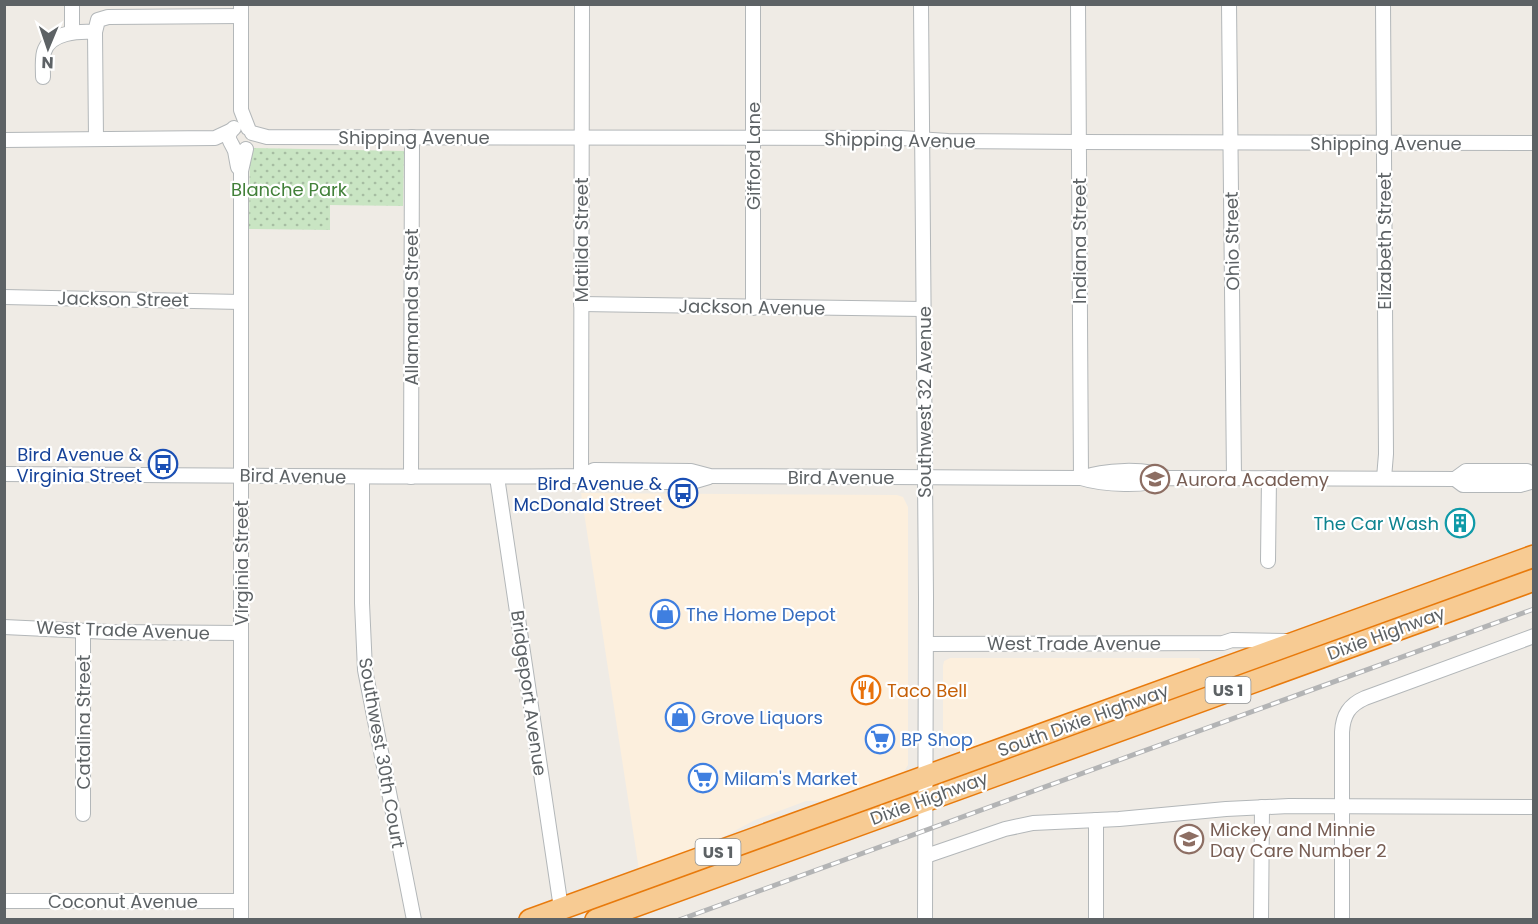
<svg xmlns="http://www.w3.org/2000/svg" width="1538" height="924" font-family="Poppins,sans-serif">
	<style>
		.commercial { fill: #fcefdd }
		.park { fill: url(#park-dots) }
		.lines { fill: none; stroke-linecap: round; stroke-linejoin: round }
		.minor-casing { stroke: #b3b7b9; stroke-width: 16 }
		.highway-casing { stroke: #e87a0c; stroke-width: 24 }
		.minor { stroke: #fff; stroke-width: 14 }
		.highway { stroke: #f7cb93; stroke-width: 21 }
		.rail-casing { stroke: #b3b4b5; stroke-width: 5 }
		.rail { stroke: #fff; stroke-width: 3; stroke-dasharray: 9; stroke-linecap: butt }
		.labels { text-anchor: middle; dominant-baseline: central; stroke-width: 4.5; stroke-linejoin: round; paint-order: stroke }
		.shield { fill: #fff; stroke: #8e9193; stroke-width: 1.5 }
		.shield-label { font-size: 16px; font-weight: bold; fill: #5d6265 }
		.street-label { font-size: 18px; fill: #5d6265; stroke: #fff }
		.park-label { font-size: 18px; fill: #428039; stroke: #fff }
		.transit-label { font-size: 18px; fill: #164399; stroke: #fff; text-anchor: end }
		.education-label { font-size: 18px; fill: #785e54; stroke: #fff; text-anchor: start }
		.culture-label { font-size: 18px; fill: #0d838f; stroke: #fff; text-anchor: end }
		.shop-label { font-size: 18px; fill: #366cbe; stroke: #fff; text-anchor: start }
		.food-label { font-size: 18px; fill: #c56008; stroke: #fff; text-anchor: start }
	</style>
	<defs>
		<pattern id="park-dots" width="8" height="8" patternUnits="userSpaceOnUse" patternTransform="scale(1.5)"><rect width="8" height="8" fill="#c9e5c3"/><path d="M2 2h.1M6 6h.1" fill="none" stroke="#a6bda2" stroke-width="1.8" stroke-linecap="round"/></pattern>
	</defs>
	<rect width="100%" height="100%" fill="#efebe5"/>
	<g class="commercial">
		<path d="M581,493L897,495L903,497L908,507V765L904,772L828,801H806L755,820L710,844L639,870Z"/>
		<path d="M950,658H1199L1201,661L1199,667L963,752L945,743L943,737V666L944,661Z"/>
	</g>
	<path class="park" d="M250,148L404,151L403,206L330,205V230L249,229Z"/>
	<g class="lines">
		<g class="minor-casing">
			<g id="minor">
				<path d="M241,4V110L248,128"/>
				<path d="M921,4L926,596L925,920"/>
				<path d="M1078,4L1081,478"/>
				<path d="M1229,4L1234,478"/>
				<path d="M1383,4L1386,454L1384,478"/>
				<path d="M72,32V4"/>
				<path d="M43,77C43,69 42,60 44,52C50,32 79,31 95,32"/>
				<path d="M234,128C224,137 231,141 235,151C236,156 237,162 238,167L240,169"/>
				<path d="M252,133L267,137L901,138L948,141L1079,142L1534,143"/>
				<path d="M96,139L95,32L98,20L108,17L241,16"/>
				<path d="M4,140L215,138L230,131"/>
				<path d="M4,297L241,302"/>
				<path d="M581,304L923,309"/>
				<path d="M753,308V4"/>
				<path d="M4,474C197,475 389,478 581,476L594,470L691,471L710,476L1081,478C1103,485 1146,487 1167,478L1455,479L1466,471H1527L1534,475"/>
				<path d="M581,476L582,4"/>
				<path d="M581,476L592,482H692L709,477"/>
				<path d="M362,477V603L365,670L414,920"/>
				<path d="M411,477L412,137"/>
				<path d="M497,477L561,908"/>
				<path d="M1081,478C1103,470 1147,467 1167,478"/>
				<path d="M1455,479L1463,485H1520L1534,481"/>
				<path d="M1268,561L1269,478"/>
				<path d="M4,627L110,632L241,633"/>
				<path d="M926,644L1223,643L1232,640L1286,641"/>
				<path d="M83,814V631"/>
				<path d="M1096,820V920"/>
				<path d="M926,856L1005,829L1033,823L1119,819L1226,809L1289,806L1534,807"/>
				<path d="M4,901H241"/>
				<path d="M241,920V171L246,149"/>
				<path d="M1261,920L1262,807"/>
				<path d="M1342,920V732C1343,715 1349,705 1365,698L1534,636"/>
			</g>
		</g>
		<g class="highway-casing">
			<g id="highway">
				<path d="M530,920L1534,556"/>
				<path d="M596,920L1534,580"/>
			</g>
		</g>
		<use href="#minor" class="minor"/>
		<use href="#highway" class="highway"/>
		<g class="rail-casing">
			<path id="rail" d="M679,920L1534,609"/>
		</g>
		<use href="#rail" class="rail"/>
	</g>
	<defs>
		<g id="bus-ring" transform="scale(1.5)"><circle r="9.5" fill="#fff" stroke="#1a4fb4" stroke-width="1.5"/><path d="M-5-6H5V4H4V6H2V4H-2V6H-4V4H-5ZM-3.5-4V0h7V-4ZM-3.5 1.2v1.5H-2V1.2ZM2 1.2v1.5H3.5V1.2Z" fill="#1a4fb4"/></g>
		<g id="school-ring" transform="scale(1.5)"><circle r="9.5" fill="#fff" stroke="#8d6e63" stroke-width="1.5"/><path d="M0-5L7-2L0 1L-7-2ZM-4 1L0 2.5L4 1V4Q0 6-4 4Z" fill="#8d6e63"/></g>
		<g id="building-ring" transform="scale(1.5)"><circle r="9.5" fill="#fff" stroke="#0f9aa8" stroke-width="1.5"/><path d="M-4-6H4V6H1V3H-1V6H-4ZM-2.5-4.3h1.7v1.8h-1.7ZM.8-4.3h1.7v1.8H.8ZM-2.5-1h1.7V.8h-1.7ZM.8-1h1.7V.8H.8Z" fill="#0f9aa8"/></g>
		<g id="shop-ring" transform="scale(1.5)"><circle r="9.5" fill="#fff" stroke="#3f7fe0" stroke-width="1.5"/><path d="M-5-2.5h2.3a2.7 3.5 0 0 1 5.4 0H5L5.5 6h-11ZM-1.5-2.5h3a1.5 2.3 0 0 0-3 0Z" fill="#3f7fe0"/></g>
		<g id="restaurant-ring" transform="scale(1.5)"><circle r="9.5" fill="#fff" stroke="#e8710a" stroke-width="1.5"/><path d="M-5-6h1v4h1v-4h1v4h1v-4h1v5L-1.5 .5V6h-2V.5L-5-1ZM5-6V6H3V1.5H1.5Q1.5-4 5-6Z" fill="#e8710a"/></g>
		<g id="supermarket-ring" transform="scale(1.5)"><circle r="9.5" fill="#fff" stroke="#3f7fe0" stroke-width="1.5"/><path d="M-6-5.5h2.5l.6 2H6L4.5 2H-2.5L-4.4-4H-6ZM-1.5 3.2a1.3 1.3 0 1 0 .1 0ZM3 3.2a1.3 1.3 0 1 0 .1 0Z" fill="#3f7fe0"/></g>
	</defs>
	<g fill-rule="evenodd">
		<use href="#bus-ring" x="163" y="464"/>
		<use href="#school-ring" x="1155" y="479"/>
		<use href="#bus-ring" x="683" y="493"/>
		<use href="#building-ring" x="1460" y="523"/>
		<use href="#shop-ring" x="665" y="614"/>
		<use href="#restaurant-ring" x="866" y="690"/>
		<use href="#shop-ring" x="680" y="717"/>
		<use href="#supermarket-ring" x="880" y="739"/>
		<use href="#supermarket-ring" x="703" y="778"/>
		<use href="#school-ring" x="1189" y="839"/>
	</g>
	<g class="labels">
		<g class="shield">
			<rect x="1205.5" y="677" width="45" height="26" rx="4.5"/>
			<rect x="695.5" y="839" width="45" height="26" rx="4.5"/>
		</g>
		<g class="shield-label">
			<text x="1228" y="690">US 1</text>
			<text x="718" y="852">US 1</text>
		</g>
		<g class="street-label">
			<text x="414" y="137">Shipping Avenue</text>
			<text transform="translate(900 140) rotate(1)">Shipping Avenue</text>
			<text x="1386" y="143">Shipping Avenue</text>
			<text transform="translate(753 156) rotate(-90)">Gifford Lane</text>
			<text transform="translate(581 240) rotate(-90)">Matilda Street</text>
			<text transform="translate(1079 241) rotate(-90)">Indiana Street</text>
			<text transform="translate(1232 241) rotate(-91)">Ohio Street</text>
			<text transform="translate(1384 241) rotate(-90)">Elizabeth Street</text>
			<text transform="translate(123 299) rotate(1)">Jackson Street</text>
			<text transform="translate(411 307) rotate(-90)">Allamanda Street</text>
			<text transform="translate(752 307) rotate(1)">Jackson Avenue</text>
			<text transform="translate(924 402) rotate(-90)">Southwest 32 Avenue</text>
			<text transform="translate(293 476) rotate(1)">Bird Avenue</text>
			<text x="841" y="477">Bird Avenue</text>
			<text transform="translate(241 563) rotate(-90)">Virginia Street</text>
			<text transform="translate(123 630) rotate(2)">West Trade Avenue</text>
			<text transform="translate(1386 633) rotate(-20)">Dixie Highway</text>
			<text x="1074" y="643">West Trade Avenue</text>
			<text transform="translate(529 693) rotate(82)">Bridgeport Avenue</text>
			<text transform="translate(1083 720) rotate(-20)">South Dixie Highway</text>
			<text transform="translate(83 722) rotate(-90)">Catalina Street</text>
			<text transform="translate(382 753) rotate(80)">Southwest 30th Court</text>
			<text transform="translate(929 798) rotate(-20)">Dixie Highway</text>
			<text x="123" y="901">Coconut Avenue</text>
		</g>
		<g class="park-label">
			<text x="289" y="189">Blanche Park</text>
		</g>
		<g class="transit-label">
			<text x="142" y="454">Bird Avenue &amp;<tspan x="142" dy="21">Virginia Street</tspan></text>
			<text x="662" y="483">Bird Avenue &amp;<tspan x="662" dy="21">McDonald Street</tspan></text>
		</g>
		<g class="education-label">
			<text x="1176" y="479">Aurora Academy</text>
			<text x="1210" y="829">Mickey and Minnie<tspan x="1210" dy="21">Day Care Number 2</tspan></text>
		</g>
		<g class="culture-label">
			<text x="1439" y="523">The Car Wash</text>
		</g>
		<g class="shop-label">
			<text x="686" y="614">The Home Depot</text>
			<text x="701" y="717">Grove Liquors</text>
			<text x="901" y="739">BP Shop</text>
			<text x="724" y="778">Milam's Market</text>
		</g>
		<g class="food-label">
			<text x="887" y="690">Taco Bell</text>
		</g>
	</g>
	<rect width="1538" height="924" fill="none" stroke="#5d6265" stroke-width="12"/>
	<g transform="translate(48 48) rotate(182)" stroke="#ffffff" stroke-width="4.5" paint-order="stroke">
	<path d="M0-4.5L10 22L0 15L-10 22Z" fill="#5d6265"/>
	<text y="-9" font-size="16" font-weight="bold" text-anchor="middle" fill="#5d6265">N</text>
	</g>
</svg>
